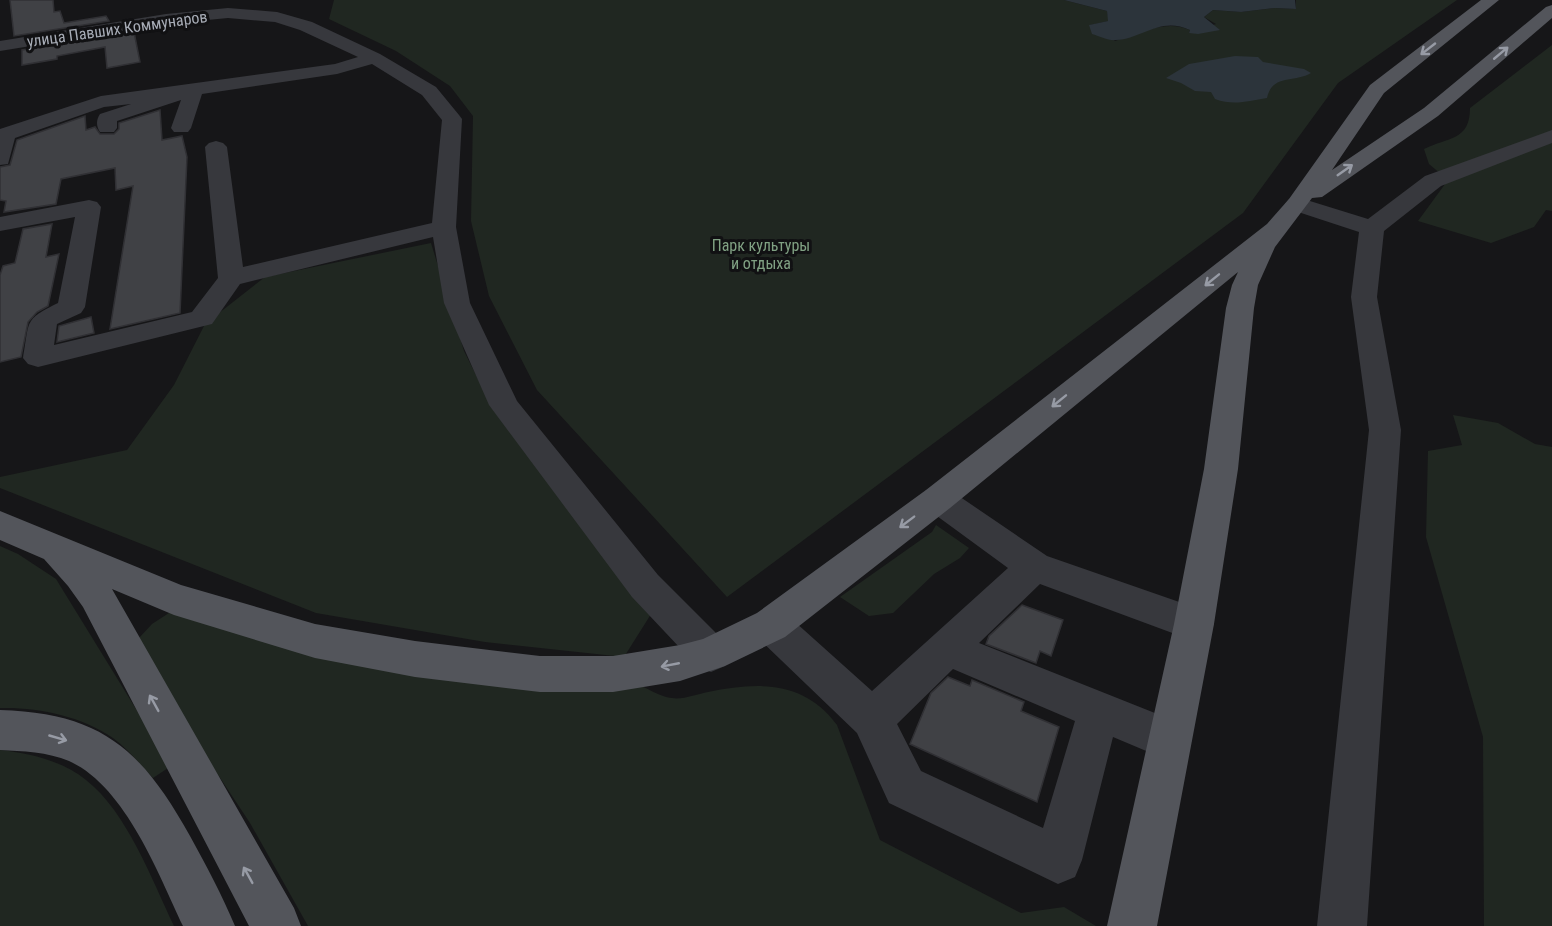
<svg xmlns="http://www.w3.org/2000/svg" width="1552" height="926" viewBox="0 0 1552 926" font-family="'Roboto Condensed',sans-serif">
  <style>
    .green { fill: #202721 }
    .water { fill: #2c343b }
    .building { fill: #404145; stroke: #303034; stroke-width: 1.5 }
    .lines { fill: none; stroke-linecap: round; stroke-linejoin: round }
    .minor { fill: #37383d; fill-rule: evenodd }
    .major { fill: #53555b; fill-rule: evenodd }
    .oneway { stroke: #979ba5 }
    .labels { text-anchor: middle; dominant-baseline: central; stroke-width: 6; stroke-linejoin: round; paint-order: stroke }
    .far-street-label { font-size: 16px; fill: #a8adb7; stroke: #111113 }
    .far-park-label { font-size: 16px; fill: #80a183; stroke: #111113 }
  </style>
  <rect width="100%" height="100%" fill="#161618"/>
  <!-- green -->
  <g class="green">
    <path d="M334,0H1064L1107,11L1109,21L1090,25L1115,41C1138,33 1166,19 1190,30L1189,33L1216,24L1204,17L1213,10L1241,12L1275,8L1296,9V0H1457L1338,83L1243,213L727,597L537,390L489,296L471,221L473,116L450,86L396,51L329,19Z"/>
    <path d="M1552,45V211L1546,210L1534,227L1491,243L1418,221L1448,180L1429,164L1424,149C1448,137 1470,141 1470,108Z"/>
    <polygon points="431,243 464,351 488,399 653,611 624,657 485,642 316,613 0,488 0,477 127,450 174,385 205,324 265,277"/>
    <polygon points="1453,415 1498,423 1535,444 1552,447 1552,926 1484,926 1483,737 1426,537 1428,451 1462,445"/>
    <polygon points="936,525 969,548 960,558 934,574 893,613 869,616 840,597 932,532"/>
    <path d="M0,546L18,554L56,579L171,766L153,778C140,764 128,749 113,738C81,716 38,707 0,708Z"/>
    <path d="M172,611L630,680C641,685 660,697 672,698C682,700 698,694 708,692C758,682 804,680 837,725L880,840L1021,913L1064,907L1096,926H308L250,823L189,731L139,638L152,624Z"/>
    <path d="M0,750C29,753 63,761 86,780C127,812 152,880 174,926H0Z"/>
  </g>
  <!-- water -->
  <g class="water">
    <path d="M1064,0H1295L1296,9L1275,8L1241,12L1213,10L1204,17L1220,30L1198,34L1189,33L1190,30C1160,16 1142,39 1116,40C1109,41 1099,36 1092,34L1089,25L1108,21L1107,11Z"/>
    <path d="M1235,56L1258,57L1263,62L1304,69L1311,73C1294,83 1272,74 1267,98C1248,101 1234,106 1215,99L1211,92L1195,91L1181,83L1166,78L1189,64Z"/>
  </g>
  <!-- building -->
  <g class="building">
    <polygon points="10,0 53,0 54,12 60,11 64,23 106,16 109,21 14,36"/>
    <polygon points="134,32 140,62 107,68 105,47 57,56 57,59 22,65 22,50"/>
    <polygon points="160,110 162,140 182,136 187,157 180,313 110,329 133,186 116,190 115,168 61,179 56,204 4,212 6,201 0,200 0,167 10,165 17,140 85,116 86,130 95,127 100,134 114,134 119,129 119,123"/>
    <polygon points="52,224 46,257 59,254 48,306 37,312 28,322 21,357 0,362 0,275 3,266 15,263 23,229"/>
    <polygon points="91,317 94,333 57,342 59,326"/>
    <polygon points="1022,605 1063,620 1051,656 1040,651 1036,663 986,644 989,636"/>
    <polygon points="948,677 970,686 972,680 1024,702 1021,711 1059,727 1037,802 910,744 931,693"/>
  </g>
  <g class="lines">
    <!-- minor -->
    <g class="minor">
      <path d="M228,8L277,12L312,22L380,54L436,87L459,115L462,119L456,227L470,303L517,401L658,575L725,642L731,654L725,666L711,672L697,666L632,597L489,405L444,303L433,237L240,284L212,324L38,367L28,364L23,358C30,321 23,320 58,303L75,217L0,231V217L89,200L97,202L101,207L85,307L81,313L57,324L54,345L192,312L218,278L205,147L209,143L216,141L223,143L227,147L243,267L432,223L442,120L422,95L372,64L337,74L202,94L191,128L188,132H174L171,128L181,100L117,121V128L114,132H100C96,126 96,120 100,114L131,104L104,107L15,138L8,164L0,165V129L101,96L335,64L358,57L300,30L275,22L228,18L166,24L0,51V41L166,14Z"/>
      <polygon points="1552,130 1552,143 1441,186 1384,231 1377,297 1401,430 1367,926 1317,926 1369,430 1351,297 1359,232 1289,209 1285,204 1289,199 1297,197 1368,219 1425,176"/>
      <path d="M938,486L950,490L1047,556L1208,612L1214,624L1208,636L1194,641L1040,584L979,643L1185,725L1192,740L1185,755L1170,761L1113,737L1082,860L1075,877L1058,884L889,803L857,733L757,637L751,625L757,613L771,608L785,613L872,691L1008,568L926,508L921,499L926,490ZM953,669L1075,721L1043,828L921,771L897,724Z"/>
    </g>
    <!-- major -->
    <g class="major">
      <polygon points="1481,0 1499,0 1384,93 1332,170 1424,108 1546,7 1552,5 1552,18 1438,116 1322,197 1312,198 1275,247 1258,285 1254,308 1238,469 1214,624 1157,926 1107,926 1174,624 1204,469 1226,308 1232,285 1238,272 950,508 785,637 725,666 680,681 613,692 540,692 415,677 315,658 174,615 112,589 294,908 301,926 249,926 83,607 68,586 44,559 0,540 0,511 181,585 315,624 415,641 540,656 613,656 680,645 703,639 757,613 926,490 1267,224 1289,199 1370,85"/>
      <path d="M0,710C102,713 142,750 190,836C206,865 222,895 235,926H183C158,873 125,786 69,761C48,752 22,751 0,750Z"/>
    </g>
  </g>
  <!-- one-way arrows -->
  <defs><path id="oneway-shaft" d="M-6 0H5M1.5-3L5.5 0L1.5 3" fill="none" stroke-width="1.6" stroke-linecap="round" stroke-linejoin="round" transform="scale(1.5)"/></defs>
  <g class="oneway">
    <use href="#oneway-shaft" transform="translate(1428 49) rotate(142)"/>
    <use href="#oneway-shaft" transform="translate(1501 53) rotate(-40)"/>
    <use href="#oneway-shaft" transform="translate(1345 170) rotate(-35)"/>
    <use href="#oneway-shaft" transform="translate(1212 280) rotate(141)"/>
    <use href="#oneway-shaft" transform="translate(1059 401) rotate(141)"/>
    <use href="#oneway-shaft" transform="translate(907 522) rotate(143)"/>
    <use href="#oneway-shaft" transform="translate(670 665) rotate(169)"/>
    <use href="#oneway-shaft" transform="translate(154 703) rotate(-119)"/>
    <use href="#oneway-shaft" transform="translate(58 738) rotate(16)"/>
    <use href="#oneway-shaft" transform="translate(248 875) rotate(-119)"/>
  </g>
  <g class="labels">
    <!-- far-street labels -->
    <g class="far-street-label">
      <text transform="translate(117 29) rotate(-8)">улица Павших Коммунаров</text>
    </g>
    <!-- far-park labels -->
    <g class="far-park-label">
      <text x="761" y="245">Парк культуры<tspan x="761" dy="18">и отдыха</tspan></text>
    </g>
  </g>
</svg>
